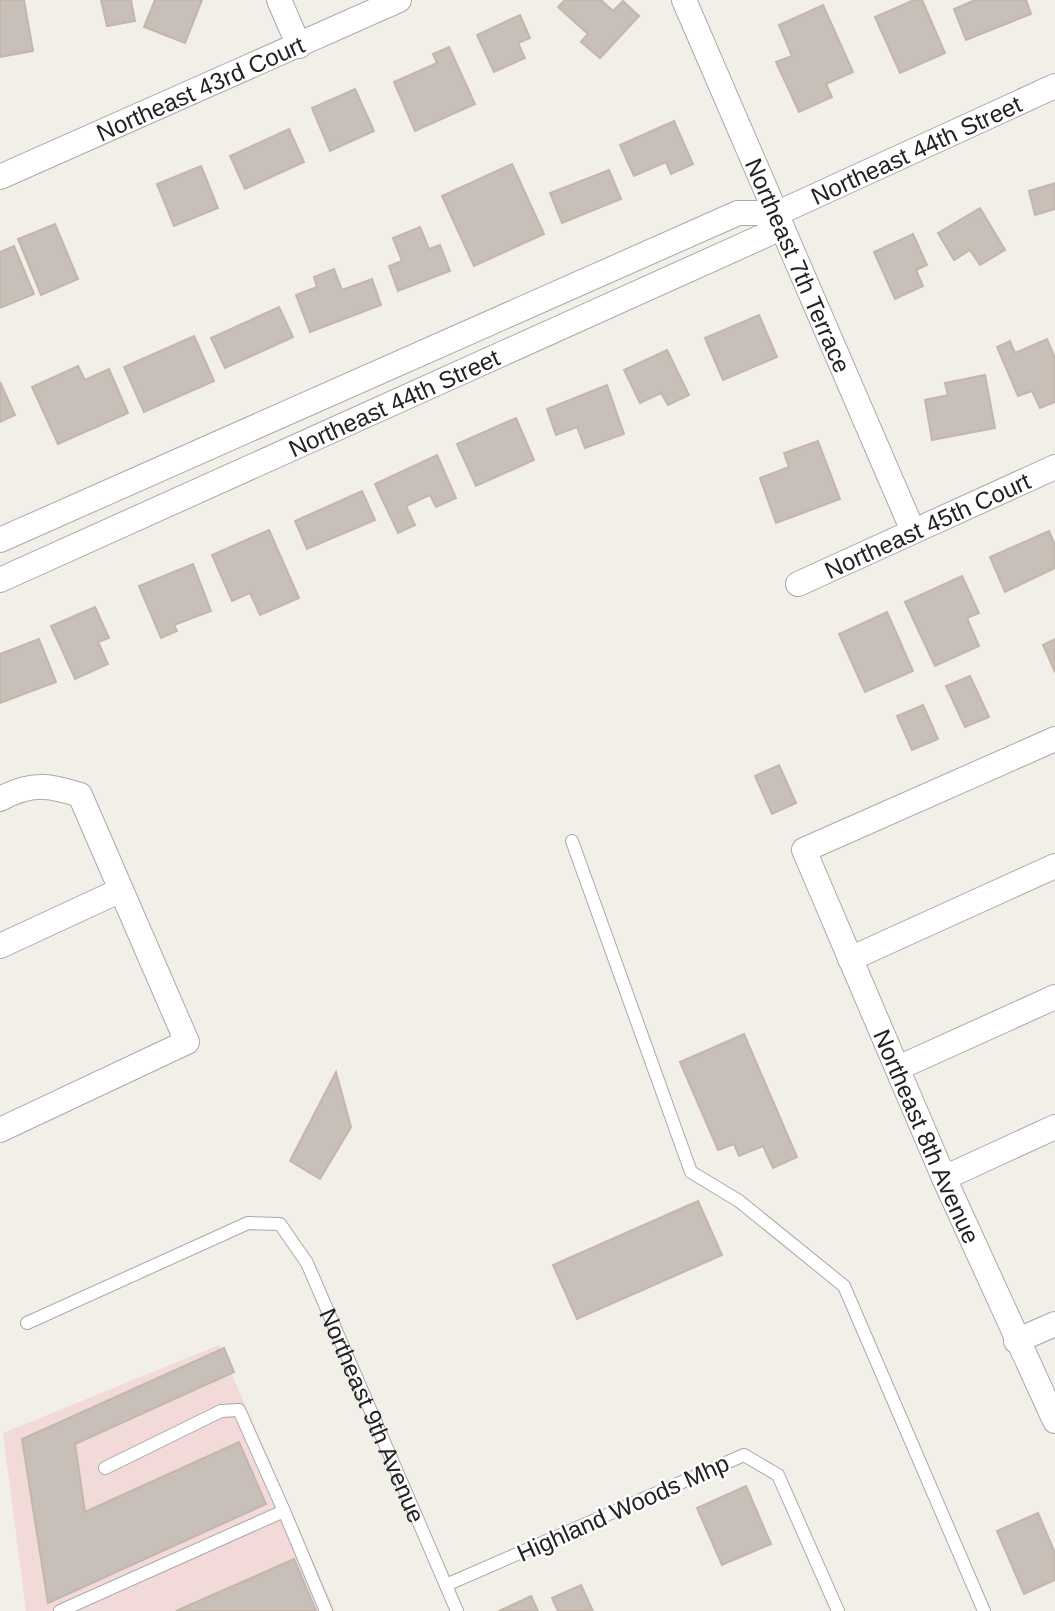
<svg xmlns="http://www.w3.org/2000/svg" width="1055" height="1611" viewBox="0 0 1055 1611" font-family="Arial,sans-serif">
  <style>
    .commercial { fill: #f2dad9 }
    .building { fill: #c7bfb8; stroke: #c4b6ab; stroke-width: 2 }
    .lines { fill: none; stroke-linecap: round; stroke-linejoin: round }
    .service-casing { stroke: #a9a9a9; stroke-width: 14 }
    .minor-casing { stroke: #a9a9a9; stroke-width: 26 }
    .service { stroke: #fff; stroke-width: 12 }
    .minor { stroke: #fff; stroke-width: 24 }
    .labels { text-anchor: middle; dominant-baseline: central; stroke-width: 5; stroke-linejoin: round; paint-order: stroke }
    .street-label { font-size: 24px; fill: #222; stroke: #fff }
  </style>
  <rect width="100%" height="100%" fill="#f2efe9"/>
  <!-- commercial -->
  <polygon class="commercial" points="219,1345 335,1611 26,1611 3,1433"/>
  <!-- building -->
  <g class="building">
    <polygon points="0,0 24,0 33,51 0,57"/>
    <polygon points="101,0 131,0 135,21 107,26"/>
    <polygon points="155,0 202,0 185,43 144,27"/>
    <polygon points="565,0 601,0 613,11 623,1 639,16 600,58 581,42 588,34 558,7"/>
    <polygon points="914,0 922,0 945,53 900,73 875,17"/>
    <polygon points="975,0 1026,0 1031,14 966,40 954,9"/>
    <polygon points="823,5 853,72 826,84 832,97 799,112 776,62 792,56 779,25"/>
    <polygon points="520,15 530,38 518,43 525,58 494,72 477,35"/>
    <polygon points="449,47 475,104 415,131 394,82 437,63 433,54"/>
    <polygon points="355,89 374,131 330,151 312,108"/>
    <polygon points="674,121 693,164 671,174 666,162 634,176 620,145"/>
    <polygon points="289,129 304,162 245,189 230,156"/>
    <polygon points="512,164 544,234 474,266 442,196"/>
    <polygon points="201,166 218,208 174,226 157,184"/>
    <polygon points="609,170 621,199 562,223 550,193"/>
    <polygon points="1055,183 1055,209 1035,215 1029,191"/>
    <polygon points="980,208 1005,250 980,265 970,250 954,260 938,233"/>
    <polygon points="55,224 78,279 41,295 18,239"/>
    <polygon points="420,227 429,249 440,245 450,271 398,291 389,266 402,261 393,238"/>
    <polygon points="913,234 927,265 916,270 923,286 895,299 874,252"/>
    <polygon points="14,246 34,294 0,308 0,252"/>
    <polygon points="334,269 342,290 372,279 381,305 310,332 296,295 317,287 314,277"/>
    <polygon points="279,307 293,337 225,368 211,338"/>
    <polygon points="759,315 777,357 723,380 705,338"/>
    <polygon points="194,336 214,381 144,412 124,367"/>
    <polygon points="1047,339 1055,358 1055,402 1040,408 1032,391 1018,396 997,347 1010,341 1015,353"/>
    <polygon points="667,350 689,395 668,405 661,393 640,403 624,370"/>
    <polygon points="78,366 85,380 109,369 128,413 58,444 32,387"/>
    <polygon points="985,375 995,428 932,440 925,400 948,395 945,383"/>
    <polygon points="0,382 15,415 0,422"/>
    <polygon points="607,385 624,434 585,448 577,427 556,435 547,409"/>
    <polygon points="516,418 534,460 476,486 457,444"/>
    <polygon points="818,441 840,499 776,523 760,478 789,467 784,453"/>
    <polygon points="437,455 456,498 436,507 430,495 406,506 415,525 398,533 375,484"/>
    <polygon points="362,491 375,520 307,549 295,521"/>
    <polygon points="269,530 299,598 260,615 250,593 232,601 212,555"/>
    <polygon points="1049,531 1055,545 1055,568 1005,592 990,557"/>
    <polygon points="193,564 211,611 174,625 177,631 161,638 139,586"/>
    <polygon points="962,576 979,613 967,618 979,646 935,666 905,602"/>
    <polygon points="95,607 109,638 98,642 108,664 75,679 51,626"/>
    <polygon points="887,612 913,671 865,692 839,634"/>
    <polygon points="39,639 56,682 0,703 0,654"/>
    <polygon points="1055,639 1055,672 1043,645"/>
    <polygon points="970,676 989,717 965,727 946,686"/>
    <polygon points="923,705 938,739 912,750 897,716"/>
    <polygon points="779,765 796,803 772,814 755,776"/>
    <polygon points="744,1034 797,1157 773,1168 763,1146 739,1156 734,1144 718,1150 680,1062"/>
    <polygon points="336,1072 351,1127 320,1179 290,1161"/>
    <polygon points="698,1201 722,1255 577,1319 553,1265"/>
    <polygon points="224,1348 234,1372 75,1444 85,1512 239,1442 266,1504 48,1603 22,1439"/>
    <polygon points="746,1486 771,1544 722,1565 697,1508"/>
    <polygon points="1038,1513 1055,1553 1055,1580 1024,1594 997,1531"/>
    <polygon points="294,1559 316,1611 176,1611"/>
    <polygon points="581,1585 593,1611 558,1611 552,1598"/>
    <polygon points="531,1596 538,1611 499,1611"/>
  </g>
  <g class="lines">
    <!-- service casing -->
    <g class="service-casing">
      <g id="service">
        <polyline points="572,841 691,1172 739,1201 844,1286 984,1611"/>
        <path id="s1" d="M27,1323L248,1223L280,1224L307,1263L457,1611"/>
        <polyline points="105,1468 221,1411 239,1410 284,1511"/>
        <polyline points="446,1585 744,1455 778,1475 838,1611"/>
        <polyline points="60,1611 284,1511 326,1611"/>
      </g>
    </g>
    <!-- minor casing -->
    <g class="minor-casing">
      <g id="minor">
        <polyline points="279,0 299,46"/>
        <path id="s2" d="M684,0L913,531"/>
        <path id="s3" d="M0,177L399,0"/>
        <path id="s4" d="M0,540L738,213H778L1055,86"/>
        <path id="s5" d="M0,580L768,234L778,213"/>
        <path id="s6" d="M798,584L1055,467"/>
        <path id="s7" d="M1055,739L804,850L944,1178L1055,1421"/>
        <path d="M0,799C32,782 48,785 80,795L187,1042L0,1130"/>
        <polyline points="0,946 121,890"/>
        <polyline points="850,959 1055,866"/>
        <polyline points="898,1068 1055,997"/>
        <polyline points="944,1178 1055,1127"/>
        <polyline points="1016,1341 1055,1324"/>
      </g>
    </g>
    <!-- service -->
    <use href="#service" class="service"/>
    <!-- minor -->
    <use href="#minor" class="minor"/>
  </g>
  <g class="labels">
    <!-- street labels -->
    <g class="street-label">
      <text stroke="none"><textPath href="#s3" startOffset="219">Northeast 43rd Court</textPath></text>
      <text stroke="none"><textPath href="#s4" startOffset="999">Northeast 44th Street</textPath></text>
      <text stroke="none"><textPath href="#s2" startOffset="289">Northeast 7th Terrace</textPath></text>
      <text stroke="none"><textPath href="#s5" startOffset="432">Northeast 44th Street</textPath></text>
      <text stroke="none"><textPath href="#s6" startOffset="142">Northeast 45th Court</textPath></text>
      <text stroke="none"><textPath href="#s7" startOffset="586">Northeast 8th Avenue</textPath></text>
      <text stroke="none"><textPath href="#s1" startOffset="488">Northeast 9th Avenue</textPath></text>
      <text transform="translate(623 1508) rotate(-24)">Highland Woods Mhp</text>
    </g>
  </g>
</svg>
